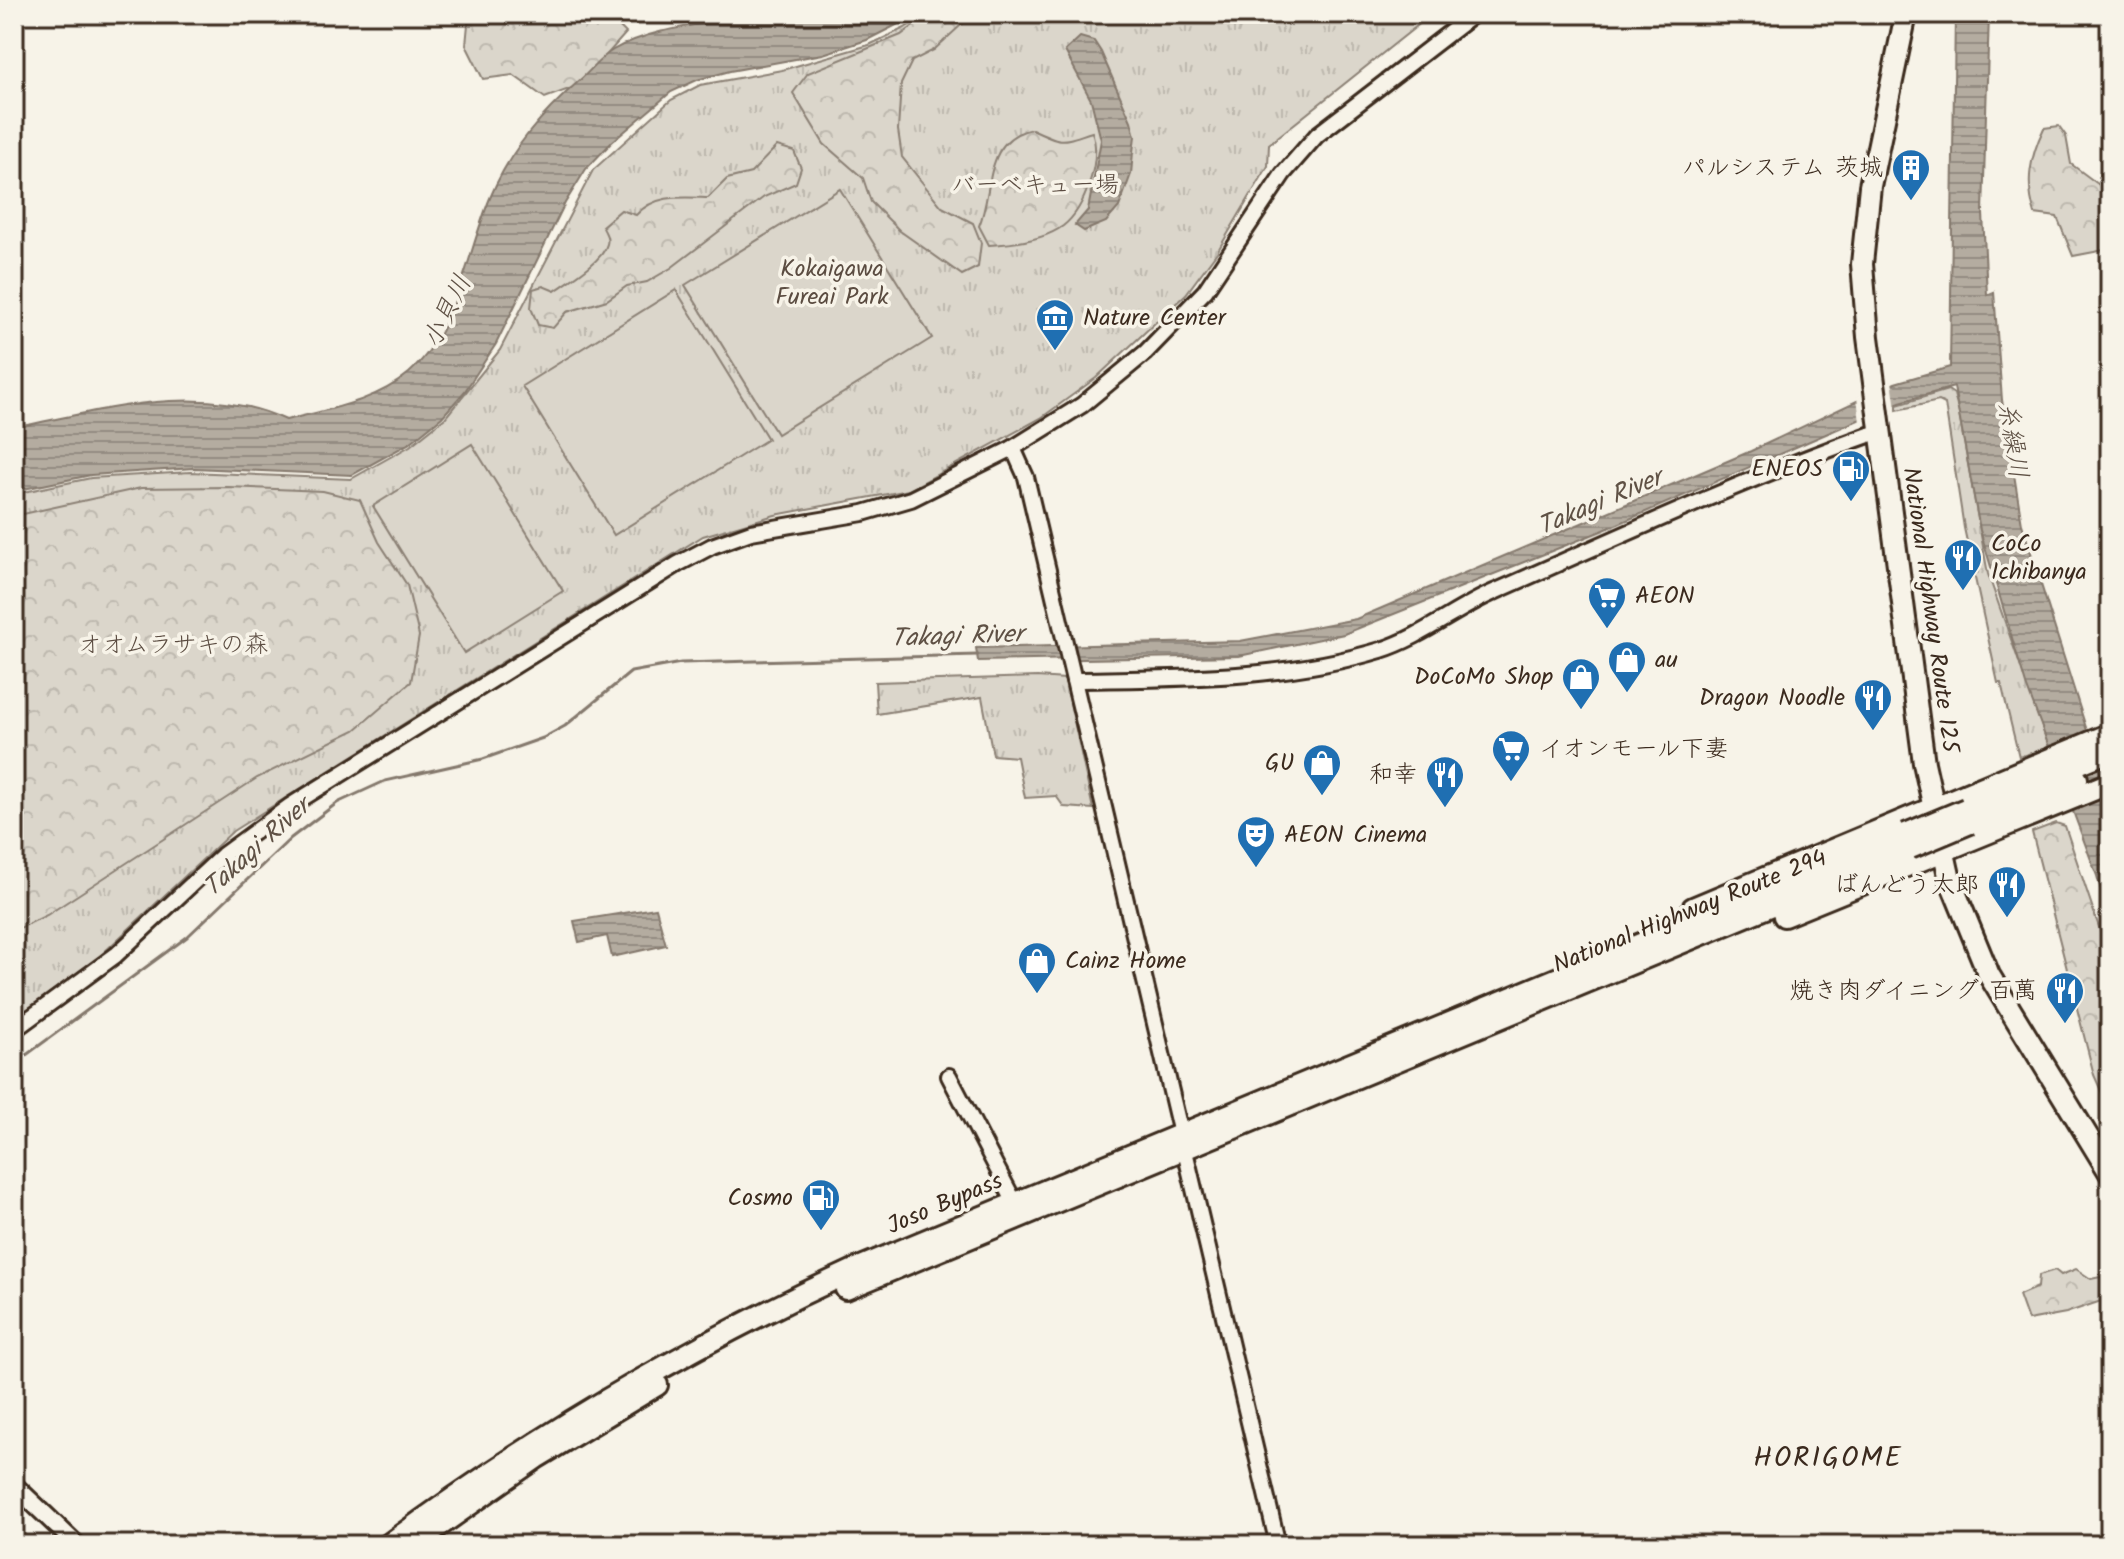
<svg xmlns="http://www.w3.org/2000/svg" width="2124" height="1559" viewBox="0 0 2124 1559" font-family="Kalam,'Klee One',sans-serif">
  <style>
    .grass { fill: url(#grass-tufts); stroke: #8b8074; stroke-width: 2 }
    .forest { fill: url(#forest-crowns); stroke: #8b8074; stroke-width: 2 }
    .garden { fill: #dbd6cb; stroke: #8b8074; stroke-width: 2 }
    .water { fill: url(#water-rules); stroke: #84786c; stroke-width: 2 }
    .pier { fill: #f7f3e8 }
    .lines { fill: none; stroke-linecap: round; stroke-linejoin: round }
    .stream { stroke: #84786c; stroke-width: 3 }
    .tertiary-casing { stroke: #3b2a1e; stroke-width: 20 }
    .secondary-casing { stroke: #3b2a1e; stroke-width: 22 }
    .trunk-casing { stroke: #3b2a1e; stroke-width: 26 }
    .tertiary { stroke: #f7f3e8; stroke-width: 14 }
    .secondary { stroke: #f7f3e8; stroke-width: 16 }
    .trunk { stroke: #f7f3e8; stroke-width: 20 }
    .trunk-bridge-casing { stroke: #3b2a1e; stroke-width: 26; stroke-linecap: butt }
    .trunk-bridge { stroke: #f7f3e8; stroke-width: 20 }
    .labels { text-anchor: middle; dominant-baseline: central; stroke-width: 7; stroke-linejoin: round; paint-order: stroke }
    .poi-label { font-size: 24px; fill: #3b2a1e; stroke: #f7f3e8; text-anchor: end }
    .park-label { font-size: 24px; fill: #5b4c41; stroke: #f7f3e8 }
    .street-label { font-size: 24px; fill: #3b2a1e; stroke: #f7f3e8 }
    .water-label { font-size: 26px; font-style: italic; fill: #5f5145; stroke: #f7f3e8 }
    .quarter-label { font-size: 28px; letter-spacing: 2px; fill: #3b2a1e; stroke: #f7f3e8 }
  </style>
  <defs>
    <pattern id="grass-tufts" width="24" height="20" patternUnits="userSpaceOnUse" patternTransform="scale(2)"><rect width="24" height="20" fill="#dbd6cb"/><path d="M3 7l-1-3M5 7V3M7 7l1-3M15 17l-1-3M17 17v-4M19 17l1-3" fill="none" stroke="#bdb8ae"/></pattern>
    <pattern id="forest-crowns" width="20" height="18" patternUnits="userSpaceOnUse" patternTransform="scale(2)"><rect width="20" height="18" fill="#dbd6cb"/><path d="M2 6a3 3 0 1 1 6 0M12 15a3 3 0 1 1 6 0" fill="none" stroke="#bdb8ae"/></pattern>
    <pattern id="water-rules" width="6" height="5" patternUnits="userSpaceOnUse" patternTransform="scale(2)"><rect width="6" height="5" fill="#b4aca0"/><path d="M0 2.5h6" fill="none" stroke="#948c82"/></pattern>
  </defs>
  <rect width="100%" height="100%" fill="#f7f3e8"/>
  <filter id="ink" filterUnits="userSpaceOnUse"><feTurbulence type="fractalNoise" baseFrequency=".0125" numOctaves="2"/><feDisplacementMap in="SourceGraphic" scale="16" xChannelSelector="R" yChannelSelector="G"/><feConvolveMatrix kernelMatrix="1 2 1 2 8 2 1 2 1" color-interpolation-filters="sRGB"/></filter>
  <g filter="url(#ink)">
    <!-- grass -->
    <g class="grass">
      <polygon points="925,14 1432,14 1269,144 1268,166 1217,252 1186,294 1096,378 1041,418 909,490 775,515 703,536 233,831 100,956 14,1019 14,494 91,478 190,472 351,479 410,446 445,418 500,350 593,170 671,100 700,85 782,70 869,45 905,28"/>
      <polygon points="1948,390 1954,394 1959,414 1988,574 2049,747 2019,757 2001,683 1998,683 1964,528 1945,404 1939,401 1897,410 1897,405"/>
      <polygon points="1037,677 1065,679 1093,809 1064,807 1056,796 1025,798 1017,757 993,755 982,697 877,714 875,682"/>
    </g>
    <!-- forest -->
    <g class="forest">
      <polygon points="469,14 607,14 626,33 580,85 545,98 513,75 483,79 466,45"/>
      <polygon points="930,14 973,14 934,50 912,61 901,84 898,130 902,157 925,186 942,207 973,223 981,243 978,267 962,275 900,231 871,202 863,178 824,144 793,93 808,73 901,35"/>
      <path d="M2059,126L2066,136L2071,164L2102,187L2110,217V249L2073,256L2057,217L2035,214C2025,183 2030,157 2044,128Z"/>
      <path d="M1032,129C1064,144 1060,142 1092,132C1102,159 1085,209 1063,226C1044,240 1011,244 989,245L979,226C994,190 983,139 1032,129Z"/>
      <path d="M777,146L794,151L801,168L796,183L764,197L671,268L647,282L627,286L607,300L567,312L553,328L538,325L531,308L533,289L543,286L555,291C569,281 603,261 607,244C609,237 605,232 602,226L621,210L636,215C655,194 681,197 708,198L727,179L751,173Z"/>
      <polygon points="228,487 323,491 360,500 379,542 407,585 419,636 411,682 355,730 257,778 47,915 14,931 14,516 141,488"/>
      <polygon points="2056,823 2065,826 2110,960 2110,1111 2094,1075 2032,832"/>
      <polygon points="2076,1269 2091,1279 2110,1275 2110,1298 2066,1313 2028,1320 2019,1295 2038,1287 2039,1275 2055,1270 2061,1275"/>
    </g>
    <!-- garden -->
    <g class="garden">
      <polygon points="840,189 932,338 777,434 685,285"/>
      <polygon points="676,290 768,439 614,535 522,386"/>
      <polygon points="472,444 563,591 464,653 373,506"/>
    </g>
    <!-- water -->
    <g class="water">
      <path d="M759,14H918L867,40L823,54L730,71L697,80L671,92L612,142L586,169L565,203L496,344L465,391L442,417L410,443L352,475L194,468L91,475L14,491V429L27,425C110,408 205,382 286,420C329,409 375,402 409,373C457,331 467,254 490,198C510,149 542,114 581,79C591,70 601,57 613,50C657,25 711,25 759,14Z"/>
      <polygon points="1955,14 1989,14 1983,213 1987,295 1994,292 2002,400 2022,524 2110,804 2110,922 2097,876 2026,685 1980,530 1954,387 1900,402 1604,530 1344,634 1239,656 978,661 976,648 1240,641 1356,619 1751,451 1895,383 1950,367"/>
      <polygon points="1080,37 1094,41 1101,52 1131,121 1135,136 1133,152 1131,174 1119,207 1106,222 1084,231 1075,225 1088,210 1101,140 1091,100 1065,51"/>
      <polygon points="656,908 666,945 612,957 607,936 579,942 574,921"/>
    </g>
    <!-- pier -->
    <polygon class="pier" points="1892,381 1896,408 1860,423 1857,397"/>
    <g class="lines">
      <!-- stream -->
      <polyline class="stream" points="14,1064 187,937 291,838 337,803 385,781 483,759 543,738 565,726 631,672 681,663 978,655"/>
      <!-- tertiary casing -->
      <g class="tertiary-casing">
        <g id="tertiary">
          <polyline points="1013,448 1026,477 1278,1545"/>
          <path d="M1074,680C1176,678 1282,680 1381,650C1422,637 1455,609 1494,592C1621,536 1749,477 1880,431"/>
          <polyline points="14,1030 116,955 223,855 290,806 678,564 712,546 751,532 863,513 911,499 1013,448 1082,405 1145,353 1205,291 1283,174 1317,135 1474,14"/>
          <polyline points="949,1076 1015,1203"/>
        </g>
      </g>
      <!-- secondary casing -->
      <g class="secondary-casing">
        <polyline id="secondary" points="14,1485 77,1545"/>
      </g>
      <!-- trunk casing -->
      <g class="trunk-casing">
        <g id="trunk">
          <polyline points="1906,14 1870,186 1862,264 1868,337 1924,763 1950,880 1989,975 2110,1173"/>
          <polyline points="1966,809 2110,751"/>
          <polyline points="1970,823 2077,779"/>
          <polyline points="1693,908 2110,734"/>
          <polyline points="1784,916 2110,783"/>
          <polyline points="846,1289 1910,848"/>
          <path d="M388,1545C534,1437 689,1346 854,1270L1906,834"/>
          <polyline points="412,1545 536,1458 657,1385"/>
        </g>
      </g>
      <!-- tertiary -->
      <use href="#tertiary" class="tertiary"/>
      <!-- secondary -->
      <use href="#secondary" class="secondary"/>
      <!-- trunk -->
      <use href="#trunk" class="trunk"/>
      <!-- trunk-bridge casing -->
      <g class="trunk-bridge-casing">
        <g id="trunk-bridge">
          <polyline points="1906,834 1966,809"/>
          <polyline points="1910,848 1970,823"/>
        </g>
      </g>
      <!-- trunk-bridge -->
      <use href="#trunk-bridge" class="trunk-bridge"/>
    </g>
  </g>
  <!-- icons -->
  <defs>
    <g id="building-pin" transform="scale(2)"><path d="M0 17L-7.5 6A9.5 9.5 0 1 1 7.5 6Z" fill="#1f6fb2" stroke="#f7f3e8"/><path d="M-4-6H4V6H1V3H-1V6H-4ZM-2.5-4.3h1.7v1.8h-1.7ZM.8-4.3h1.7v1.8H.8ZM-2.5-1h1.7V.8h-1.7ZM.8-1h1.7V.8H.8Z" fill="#fff"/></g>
    <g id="museum-pin" transform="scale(2)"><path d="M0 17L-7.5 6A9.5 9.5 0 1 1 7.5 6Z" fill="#1f6fb2" stroke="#f7f3e8"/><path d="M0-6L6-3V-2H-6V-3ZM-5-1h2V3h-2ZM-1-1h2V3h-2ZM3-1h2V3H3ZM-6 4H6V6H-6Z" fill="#fff"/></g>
    <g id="fuel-pin" transform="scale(2)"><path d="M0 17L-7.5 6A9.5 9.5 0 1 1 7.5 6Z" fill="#1f6fb2" stroke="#f7f3e8"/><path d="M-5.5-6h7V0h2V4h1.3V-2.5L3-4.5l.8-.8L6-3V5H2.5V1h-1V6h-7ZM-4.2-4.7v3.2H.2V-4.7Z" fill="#fff"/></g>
    <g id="restaurant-pin" transform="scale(2)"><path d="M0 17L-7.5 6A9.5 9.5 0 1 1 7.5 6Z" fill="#1f6fb2" stroke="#f7f3e8"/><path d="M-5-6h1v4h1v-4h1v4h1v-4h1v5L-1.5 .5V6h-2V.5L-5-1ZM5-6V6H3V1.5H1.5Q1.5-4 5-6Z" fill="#fff"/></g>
    <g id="supermarket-pin" transform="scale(2)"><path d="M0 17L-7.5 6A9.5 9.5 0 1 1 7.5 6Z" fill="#1f6fb2" stroke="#f7f3e8"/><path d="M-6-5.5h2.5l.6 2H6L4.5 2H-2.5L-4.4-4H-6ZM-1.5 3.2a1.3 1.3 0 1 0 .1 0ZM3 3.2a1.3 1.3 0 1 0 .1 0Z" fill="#fff"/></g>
    <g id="shop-pin" transform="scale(2)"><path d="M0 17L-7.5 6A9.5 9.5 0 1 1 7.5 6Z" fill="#1f6fb2" stroke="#f7f3e8"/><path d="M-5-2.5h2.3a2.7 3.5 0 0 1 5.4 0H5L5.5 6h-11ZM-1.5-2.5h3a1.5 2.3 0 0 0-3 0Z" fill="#fff"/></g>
    <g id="theatre-pin" transform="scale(2)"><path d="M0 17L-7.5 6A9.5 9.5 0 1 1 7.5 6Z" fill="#1f6fb2" stroke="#f7f3e8"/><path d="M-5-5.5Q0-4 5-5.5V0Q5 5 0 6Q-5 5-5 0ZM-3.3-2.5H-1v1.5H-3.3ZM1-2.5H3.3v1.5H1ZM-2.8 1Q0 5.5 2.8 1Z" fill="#fff"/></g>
  </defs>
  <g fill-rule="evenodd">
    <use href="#building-pin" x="1911" y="168"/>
    <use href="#museum-pin" x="1055" y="318"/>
    <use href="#fuel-pin" x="1851" y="469"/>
    <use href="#restaurant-pin" x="1963" y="558"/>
    <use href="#supermarket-pin" x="1607" y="596"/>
    <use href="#shop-pin" x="1627" y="660"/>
    <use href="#shop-pin" x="1581" y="677"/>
    <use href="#restaurant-pin" x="1873" y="698"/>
    <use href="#supermarket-pin" x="1511" y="749"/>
    <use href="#shop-pin" x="1322" y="763"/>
    <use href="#restaurant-pin" x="1445" y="775"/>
    <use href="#theatre-pin" x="1256" y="835"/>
    <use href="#restaurant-pin" x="2007" y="885"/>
    <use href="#shop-pin" x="1037" y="961"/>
    <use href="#restaurant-pin" x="2065" y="991"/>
    <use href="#fuel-pin" x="821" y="1198"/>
  </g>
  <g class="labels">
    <!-- poi labels -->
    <g class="poi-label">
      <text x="1883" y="168">パルシステム 茨城</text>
      <text x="1083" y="318" text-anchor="start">Nature Center</text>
      <text x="1823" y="469">ENEOS</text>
      <text x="1991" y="544" text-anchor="start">CoCo<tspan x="1991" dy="28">Ichibanya</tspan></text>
      <text x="1635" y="596" text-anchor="start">AEON</text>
      <text x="1655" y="660" text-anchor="start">au</text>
      <text x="1553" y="677">DoCoMo Shop</text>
      <text x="1845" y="698">Dragon Noodle</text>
      <text x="1539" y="749" text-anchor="start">イオンモール下妻</text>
      <text x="1294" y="763">GU</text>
      <text x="1417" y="775">和幸</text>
      <text x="1284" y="835" text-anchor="start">AEON Cinema</text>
      <text x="1979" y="885">ばんどう太郎</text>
      <text x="1065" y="961" text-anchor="start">Cainz Home</text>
      <text x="2037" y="991">焼き肉ダイニング 百萬</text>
      <text x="793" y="1198">Cosmo</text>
    </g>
    <!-- park labels -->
    <g class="park-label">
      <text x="1035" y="185">バーベキュー場</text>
      <text x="832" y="269">Kokaigawa<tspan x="832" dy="28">Fureai Park</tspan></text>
      <text x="173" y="645">オオムラサキの森</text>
    </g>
    <!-- street labels -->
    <g class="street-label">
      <text transform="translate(1930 610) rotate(82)">National Highway Route 125</text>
      <text transform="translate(1690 912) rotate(-22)">National Highway Route 294</text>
      <text transform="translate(945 1204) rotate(-23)">Joso Bypass</text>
    </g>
    <!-- water labels -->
    <g class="water-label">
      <text transform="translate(448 312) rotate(-64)">小貝川</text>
      <text transform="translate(2012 440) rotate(81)">糸繰川</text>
      <text transform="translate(1600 503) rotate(-23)">Takagi River</text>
      <text transform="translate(957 637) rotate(-2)">Takagi River</text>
      <text transform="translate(257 848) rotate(-42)">Takagi River</text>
    </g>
    <!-- quarter labels -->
    <g class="quarter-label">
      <text x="1828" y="1458">HORIGOME</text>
    </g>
  </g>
  <!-- margin -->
  <rect width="2124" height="1559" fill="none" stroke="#f7f3e8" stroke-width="48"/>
  <rect x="24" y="24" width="2076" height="1511" fill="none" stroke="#3b2a1e" stroke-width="3" filter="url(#ink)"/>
</svg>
